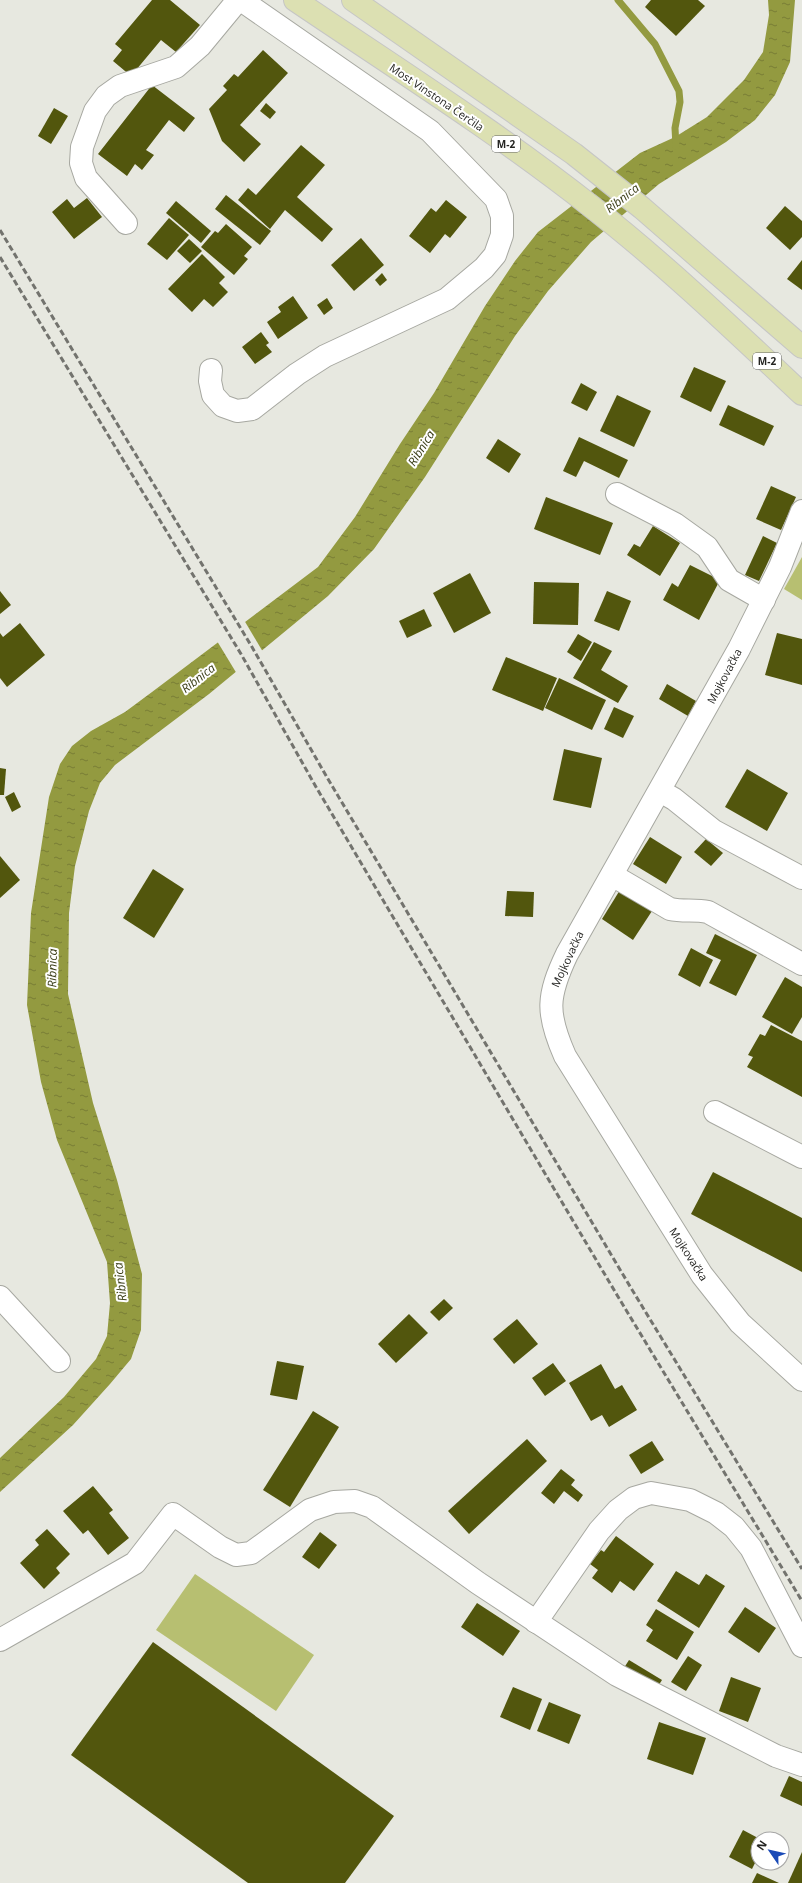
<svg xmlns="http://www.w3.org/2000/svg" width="802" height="1883" viewBox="0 0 802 1883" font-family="'Open Sans',sans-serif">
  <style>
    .park { fill: #b7bf71 }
    .water { fill: url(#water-ripples) }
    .pier { fill: #e7e8e0 }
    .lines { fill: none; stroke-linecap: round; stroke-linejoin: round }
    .stream { stroke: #939a40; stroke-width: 7 }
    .building { fill: #52560d }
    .minor-casing { stroke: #a7a8a1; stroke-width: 24 }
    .primary-casing { stroke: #c6c6c5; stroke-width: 24 }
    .minor { stroke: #fff; stroke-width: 22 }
    .primary { stroke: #dce0b2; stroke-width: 22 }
    .rail { stroke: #73736e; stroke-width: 3; stroke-dasharray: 6 3; stroke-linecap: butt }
    .labels { text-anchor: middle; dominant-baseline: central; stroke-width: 4; stroke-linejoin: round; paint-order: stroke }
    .shield { fill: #fff; stroke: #656563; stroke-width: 1 }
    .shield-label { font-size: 10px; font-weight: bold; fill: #232320 }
    .street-label { font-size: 11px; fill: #232320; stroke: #fff }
    .water-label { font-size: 12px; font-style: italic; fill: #3b3e18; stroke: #fff }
  </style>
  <defs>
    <pattern id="water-ripples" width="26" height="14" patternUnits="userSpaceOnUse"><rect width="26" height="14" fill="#939a40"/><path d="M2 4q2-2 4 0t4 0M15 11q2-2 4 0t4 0" fill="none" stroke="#787d35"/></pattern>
  </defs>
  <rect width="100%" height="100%" fill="#e7e8e0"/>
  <!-- park -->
  <g class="park">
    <polygon points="802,557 802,600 784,589"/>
    <polygon points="195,1574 314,1655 276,1711 156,1630"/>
  </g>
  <!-- water -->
  <polygon class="water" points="768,0 795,0 790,62 775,95 755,120 726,142 659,184 591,242 548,291 515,336 425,477 374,549 328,596 209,694 115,765 100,783 89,811 75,866 69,913 68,994 93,1103 117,1180 142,1274 141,1330 131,1359 110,1384 73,1425 0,1492 0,1458 64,1397 96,1359 107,1336 110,1303 107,1262 57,1140 41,1082 27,1005 31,913 49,797 60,764 72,746 91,731 125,712 152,692 318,567 355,517 400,444 434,393 485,306 515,261 538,232 640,153 675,137 707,117 744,80 763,52 769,15"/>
  <!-- pier -->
  <polygon class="pier" points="244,620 263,652 237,674 217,641"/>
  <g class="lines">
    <!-- stream -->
    <polyline class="stream" points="618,0 655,44 679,91 680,102 675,128 676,146"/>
  </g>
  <!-- building -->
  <g class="building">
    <polygon points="152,0 170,0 200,25 176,52 161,40 131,76 113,61 122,50 115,44"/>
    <polygon points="651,0 698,0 705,6 676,36 645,7"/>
    <polygon points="263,50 288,73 240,125 261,144 244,162 222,141 209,109 227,90 223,86 234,74 238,77"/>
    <polygon points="152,85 195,118 184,132 169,120 146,150 154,155 142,170 135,164 127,176 98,154"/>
    <polygon points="266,103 276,112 270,119 260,111"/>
    <polygon points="54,108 68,116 51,144 38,136"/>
    <polygon points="301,145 325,165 297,197 333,229 322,242 285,210 270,229 238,200 248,188 256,195"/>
    <polygon points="226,195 271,231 260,245 215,209"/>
    <polygon points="87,198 102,217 74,239 52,212 67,199 74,208"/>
    <polygon points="446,200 467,217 450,238 445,234 430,253 409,236 431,208 436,212"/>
    <polygon points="176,201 211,231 201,243 166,213"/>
    <polygon points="785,206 802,221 802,237 790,250 766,228"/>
    <polygon points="169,218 189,235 167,260 147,244"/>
    <polygon points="226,224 252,247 244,256 248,259 234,275 201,247 215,231 218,233"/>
    <polygon points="361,238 384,265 354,291 331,265"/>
    <polygon points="189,239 202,251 190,263 177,251"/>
    <polygon points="202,254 225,277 219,283 228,292 213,307 204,299 192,312 168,289"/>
    <polygon points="802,260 802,290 787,279"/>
    <polygon points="382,273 387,280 380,286 375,280"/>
    <polygon points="293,296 308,318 278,339 267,322 281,312 278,307"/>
    <polygon points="327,298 333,308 324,315 317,305"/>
    <polygon points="261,332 269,343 266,345 272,352 255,364 242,347"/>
    <polygon points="694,367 726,381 711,412 680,397"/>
    <polygon points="581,383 597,392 587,411 571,403"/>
    <polygon points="617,395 651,411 634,447 600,431"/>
    <polygon points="728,405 774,426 764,446 719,425"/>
    <polygon points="579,437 628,460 619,478 584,461 576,477 563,471"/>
    <polygon points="498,439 521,454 509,473 486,458"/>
    <polygon points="771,486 796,497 781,530 756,519"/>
    <polygon points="546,497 613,523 600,555 534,529"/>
    <polygon points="653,526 680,543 660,576 627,555 634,544 640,547"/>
    <polygon points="763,536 777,543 759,581 745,575"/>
    <polygon points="690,565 720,580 699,620 663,600 672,583 678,587"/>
    <polygon points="470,573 491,613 454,633 433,593"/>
    <polygon points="534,582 579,583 578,625 533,624"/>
    <polygon points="0,591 11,605 0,614"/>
    <polygon points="607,591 631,601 619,631 594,621"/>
    <polygon points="424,609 432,626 407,638 399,621"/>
    <polygon points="20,623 45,655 7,687 0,678 0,633 3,637"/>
    <polygon points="777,633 802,639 802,685 765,675"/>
    <polygon points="578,634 592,642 581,661 567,652"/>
    <polygon points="594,642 612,651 601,670 628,686 618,703 573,678"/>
    <polygon points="506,657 557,678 543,711 492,690"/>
    <polygon points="559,678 606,700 592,730 545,708"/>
    <polygon points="667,684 696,701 688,716 659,699"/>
    <polygon points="614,707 634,716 623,738 604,729"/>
    <polygon points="564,749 602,758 591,808 553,800"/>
    <polygon points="0,768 6,769 4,795 0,795"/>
    <polygon points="747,769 788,793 767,831 725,807"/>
    <polygon points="14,792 21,807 12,812 5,797"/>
    <polygon points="650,837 682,857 666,884 633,864"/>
    <polygon points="706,839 723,853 711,866 694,852"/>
    <polygon points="0,856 20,880 0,898"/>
    <polygon points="153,869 184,889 154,938 123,918"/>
    <polygon points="620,890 652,911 633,940 602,919"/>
    <polygon points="507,891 534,892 533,917 505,916"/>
    <polygon points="715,934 757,955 736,996 709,983 721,960 706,953"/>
    <polygon points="691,948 713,960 700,987 678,975"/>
    <polygon points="785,977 802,987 802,1017 792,1034 762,1017"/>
    <polygon points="771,1025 802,1041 802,1097 747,1067 753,1057 748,1055 760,1034 765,1036"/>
    <polygon points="713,1172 802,1218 802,1272 691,1214"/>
    <polygon points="444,1299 453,1308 439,1321 430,1312"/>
    <polygon points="409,1314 428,1333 396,1363 378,1344"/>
    <polygon points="517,1319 538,1344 514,1364 493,1339"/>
    <polygon points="277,1361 304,1366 297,1400 270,1395"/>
    <polygon points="553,1363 566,1381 545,1396 532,1378"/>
    <polygon points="601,1364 615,1389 622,1385 637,1410 609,1427 602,1415 591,1421 569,1383"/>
    <polygon points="313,1411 339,1427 290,1507 263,1490"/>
    <polygon points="527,1439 547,1461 469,1534 448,1511"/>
    <polygon points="652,1441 664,1460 641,1474 629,1455"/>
    <polygon points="561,1469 575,1480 571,1485 583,1495 578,1502 564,1491 554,1504 541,1493"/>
    <polygon points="93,1486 113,1510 109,1513 129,1538 108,1555 88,1530 83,1534 63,1511"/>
    <polygon points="47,1529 70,1554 56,1568 60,1573 44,1589 20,1563 39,1545 35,1540"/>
    <polygon points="320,1532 337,1545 319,1569 302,1557"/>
    <polygon points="616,1536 654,1564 634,1591 620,1581 612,1593 592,1578 598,1570 590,1564 601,1550 604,1552"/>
    <polygon points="676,1571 699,1585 706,1574 725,1586 699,1628 657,1601"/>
    <polygon points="477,1603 520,1631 503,1656 461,1627"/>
    <polygon points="745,1607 776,1628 759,1653 728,1632"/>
    <polygon points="656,1609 694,1632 677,1660 646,1641 653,1630 646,1625"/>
    <polygon points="153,1642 394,1816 345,1883 248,1883 71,1755"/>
    <polygon points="688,1656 702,1665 686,1691 671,1682"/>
    <polygon points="629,1660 662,1680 655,1691 622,1671"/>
    <polygon points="731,1677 761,1688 748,1722 719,1711"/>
    <polygon points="513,1687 542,1699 530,1730 500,1717"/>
    <polygon points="549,1702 581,1715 569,1744 537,1731"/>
    <polygon points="659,1722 706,1738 693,1775 647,1759"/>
    <polygon points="789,1776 802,1782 802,1806 780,1796"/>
    <polygon points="743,1830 758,1838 758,1857 752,1869 729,1857"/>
    <polygon points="802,1852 802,1883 788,1883"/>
    <polygon points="757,1873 779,1883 752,1883"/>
  </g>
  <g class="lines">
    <!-- minor casing -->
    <g class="minor-casing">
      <g id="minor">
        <polyline points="126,223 86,178 81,163 82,147 95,111 106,96 120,86 176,67 200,46 238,0"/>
        <polyline points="211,370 210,381 213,395 223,406 237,411 252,409 297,374 325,356 447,299 484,268 495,255 502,235 502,216 496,199 430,131 241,0"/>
        <polyline points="617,494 675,524 707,547 729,580 764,600"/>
        <path d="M802,511L780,567L739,649L567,954C547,996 546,1013 565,1056L702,1275L740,1323L802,1380"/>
        <polyline points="660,791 674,799 714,831 802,878"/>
        <path d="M612,875L670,909C683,912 695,909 708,912L802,964"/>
        <polyline points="715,1112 802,1157"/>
        <polyline points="0,1297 59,1361"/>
        <polyline points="536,1622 599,1531 618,1510 634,1498 651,1493 690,1500 716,1513 734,1527 751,1548 802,1646"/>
        <polyline points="0,1640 135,1563 173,1514 220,1547 236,1555 251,1553 310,1510 334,1502 355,1501 372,1507 478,1583 617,1675 776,1756 802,1765"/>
      </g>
    </g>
    <!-- primary casing -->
    <g class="primary-casing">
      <g id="primary">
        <path d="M295,0C394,67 497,132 592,207C666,265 734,330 802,394"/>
        <polyline points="353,0 574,154 642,208 802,347"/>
      </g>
    </g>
    <!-- minor -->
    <use href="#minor" class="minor"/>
    <!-- primary -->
    <use href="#primary" class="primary"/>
    <!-- rail -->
    <g class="rail">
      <polyline points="0,230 252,647 328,779 631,1288 802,1569"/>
      <polyline points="0,257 241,654 316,787 617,1295 802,1601"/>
    </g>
  </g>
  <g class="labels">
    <!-- shield labels -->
    <g class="shield">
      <rect x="492" y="136" width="28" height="16" rx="3"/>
      <rect x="753" y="353" width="28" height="16" rx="3"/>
    </g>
    <g class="shield-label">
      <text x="506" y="144">M-2</text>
      <text x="767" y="361">M-2</text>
    </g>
    <!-- street labels -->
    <g class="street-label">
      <text transform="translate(437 97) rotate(34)">Most Vinstona Čerčila</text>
      <text transform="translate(724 676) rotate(-62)">Mojkovačka</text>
      <text transform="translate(567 959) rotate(-65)">Mojkovačka</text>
      <text transform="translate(689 1254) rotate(57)">Mojkovačka</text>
    </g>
    <!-- water labels -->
    <g class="water-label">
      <text transform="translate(622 198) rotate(-38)">Ribnica</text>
      <text transform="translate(421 448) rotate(-58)">Ribnica</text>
      <text transform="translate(198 678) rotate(-38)">Ribnica</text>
      <text transform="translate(52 968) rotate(-89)">Ribnica</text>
      <text transform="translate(120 1282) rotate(-97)">Ribnica</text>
    </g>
  </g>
  <!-- north arrow -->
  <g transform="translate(770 1851) rotate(304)"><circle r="19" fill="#ffffff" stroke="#a7a7a6"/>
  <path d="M0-3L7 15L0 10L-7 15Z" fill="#1a4ab7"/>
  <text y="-6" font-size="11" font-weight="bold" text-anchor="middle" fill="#232320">N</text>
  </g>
</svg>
